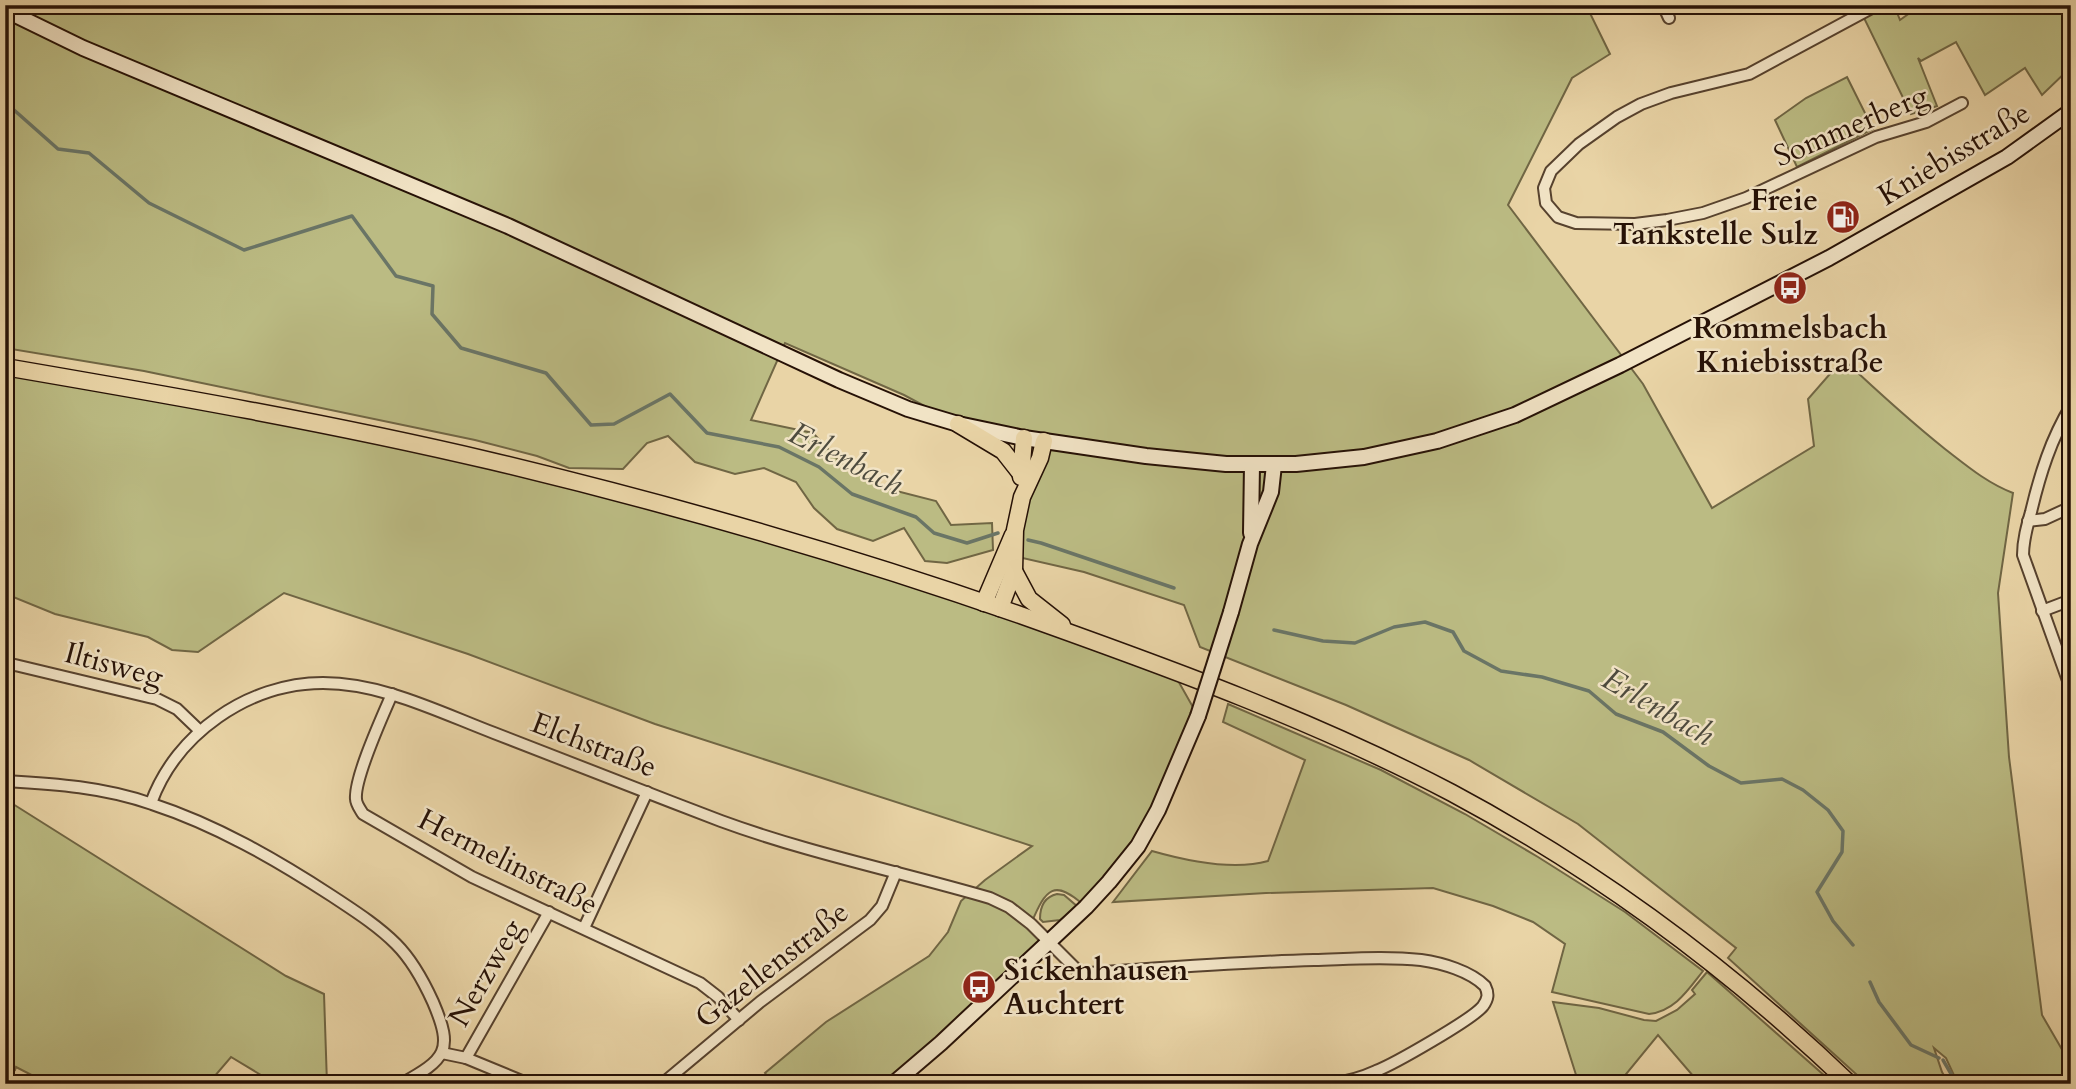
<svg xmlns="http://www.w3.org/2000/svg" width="2076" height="1089" viewBox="0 0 2076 1089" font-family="Cardo,serif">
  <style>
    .green { fill: #bbbb83; stroke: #706644; stroke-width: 2; fill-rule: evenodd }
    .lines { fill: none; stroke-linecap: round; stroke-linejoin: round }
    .stream { stroke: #6a7566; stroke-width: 3.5 }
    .street-casing { stroke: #57422e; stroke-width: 14 }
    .secondary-casing { stroke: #261106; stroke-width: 18 }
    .primary-casing { stroke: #261106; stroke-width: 19 }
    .street { stroke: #f1e3c5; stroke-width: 10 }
    .secondary { stroke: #f1e3c5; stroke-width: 14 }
    .primary { stroke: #e9d4a6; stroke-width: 16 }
    .secondary-bridge-casing { stroke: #261106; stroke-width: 18; stroke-linecap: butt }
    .secondary-bridge { stroke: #f1e3c5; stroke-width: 14 }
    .labels { text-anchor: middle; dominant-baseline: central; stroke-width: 5; stroke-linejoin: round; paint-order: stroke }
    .street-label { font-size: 30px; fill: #261106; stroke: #f1e3c5 }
    .poi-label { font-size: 30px; font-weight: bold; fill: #261106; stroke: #f1e3c5; text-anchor: end }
    .water-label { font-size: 32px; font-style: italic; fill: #4e4b3e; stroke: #f1e3c5 }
  </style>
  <rect width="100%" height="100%" fill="#e9d4a6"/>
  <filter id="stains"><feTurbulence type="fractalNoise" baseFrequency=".00286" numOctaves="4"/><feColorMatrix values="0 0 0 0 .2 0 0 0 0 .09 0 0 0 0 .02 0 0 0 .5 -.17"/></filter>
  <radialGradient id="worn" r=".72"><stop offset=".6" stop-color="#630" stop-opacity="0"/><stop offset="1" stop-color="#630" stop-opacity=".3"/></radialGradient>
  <!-- green -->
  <g class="green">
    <path d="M5,5H1586L1610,54L1572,78L1508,205L1643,384L1712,508L1814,446L1808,399L1843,359C1876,390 1910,421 1945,449C1967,466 1987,483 2013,493L1998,593L2009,757L2042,1015L2071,1065V1084H1958L1946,1058L1934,1048L1942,1072L1949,1084H1867L1728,958L1736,948L1578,824L1469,760L1346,705L1200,647L1184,605L1084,572L1009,555L1043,441L958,424L904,395L785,343L751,420L813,433L840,462L877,486L936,501L951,525L992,523L993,550L947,563L925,561L904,528L873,541L837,529L814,508L796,482L764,468L735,474L695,462L668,436L647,443L623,469L569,468L537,456L475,440L144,371L5,348ZM466,205L679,297L675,307L545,249Z"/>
    <polygon points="1886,5 1894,5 1900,20 1921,5 2071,5 2071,67 2042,95 2025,68 1985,95 1956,42 1921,61 1918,58 1937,106 1911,114 1864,18"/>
    <polygon points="1847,77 1873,129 1797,167 1775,120 1806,98"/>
    <path d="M5,373L55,376L649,501L1172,670L1198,716L1158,810L1086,907C1054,878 1046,888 1031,924L1050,941L888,1084H773L765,1073L826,1022L929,956L948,932L961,901L985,880L1032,846L655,724L468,654L284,593L198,652L172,650L148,637L55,614L11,596L5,610Z"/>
    <path d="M1228,704L1381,770L1465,814L1538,857L1625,912L1703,971C1688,990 1675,1011 1649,1014L1552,992L1565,944L1533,922L1493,906L1433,888L1266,893L1113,902L1152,851C1187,861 1233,871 1268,861L1305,760L1223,722Z"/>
    <polygon points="5,799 286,976 324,994 327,1084 276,1084 231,1057 208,1084 49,1084 16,1067 15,1070 5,1068"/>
    <path d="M1057,894L1064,895L1078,907L1060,920L1043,922L1040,919C1040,907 1044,897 1057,894Z"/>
    <polygon points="1707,972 1834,1084 1700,1084 1658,1035 1618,1084 1573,1084 1577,1078 1553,1002 1599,1008 1644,1020 1656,1021 1677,1010 1695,994 1692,990"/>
  </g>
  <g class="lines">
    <!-- stream -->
    <g class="stream">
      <polyline points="5,66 5,78"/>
      <polyline points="5,102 58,149 89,153 149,203 244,250 352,216 396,276 433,286 432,314 461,348 546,373 591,425 614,424 670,394 707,433 779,447 819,467 852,494 916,517 934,533 967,543 998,533"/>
      <polyline points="1028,540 1041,543 1174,588"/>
      <polyline points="1274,630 1323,641 1355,643 1394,627 1425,622 1453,632 1464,651 1501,671 1542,677 1589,691 1616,714 1663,732 1709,766 1741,783 1782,779 1803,790 1828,810 1843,831 1842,852 1817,892 1833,921 1853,945"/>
      <polyline points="1870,982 1879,1002 1911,1045 1939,1058"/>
      <polyline points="1943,1060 1957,1084"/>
    </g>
    <!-- street casing -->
    <g class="street-casing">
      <g id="street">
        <polyline points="1663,5 1669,18"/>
        <polyline points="1877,5 1749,74 1671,93 1641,104 1617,117 1579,144 1551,171 1544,188 1546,203 1558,217 1576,223 1635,224 1667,220 1703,213 1746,198 1876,137 1926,122 1962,103"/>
        <path d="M2071,406C2051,439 2040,474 2031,512C2027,526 2023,540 2023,555L2071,689"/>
        <polyline points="2028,521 2045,519 2071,507"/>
        <polyline points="2042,611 2071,600"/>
        <polyline points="5,667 15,665 157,699 177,709 200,731"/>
        <path d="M392,694C383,715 354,778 356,799C356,804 360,809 363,814L472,877L700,983L718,997L739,1020"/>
        <path d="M5,781C56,784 104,787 152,804C216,825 275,859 332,896C353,910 377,925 396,944C412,960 423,980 433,1002C454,1051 446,1059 401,1084"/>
        <path d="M151,803C176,734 248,683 323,683C382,683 439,712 494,733C569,762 645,792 721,821C808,853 901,872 990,898L1009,907L1031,924L1078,971L1088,973C1164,968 1238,962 1314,960C1349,959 1386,956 1421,960C1442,963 1470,971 1485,986C1489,994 1488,999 1483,1006C1473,1019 1394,1064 1376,1071C1361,1078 1345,1082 1329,1084"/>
        <polyline points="584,928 647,792"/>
        <polyline points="442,1053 466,1058 529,1084"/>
        <polyline points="466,1058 549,912"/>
        <polyline points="662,1084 760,1002 870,920 882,906 896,872"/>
      </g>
    </g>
    <!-- secondary casing -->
    <g class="secondary-casing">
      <g id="secondary">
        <polyline points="5,10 83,48 508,226 839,380 908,409 958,424 1024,438 1146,456 1226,464 1296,464 1364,457 1437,441 1515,415 1620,365 1829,258 2007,157 2071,111"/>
        <polyline points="1251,533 1252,465"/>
        <polyline points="1231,612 1250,544 1271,492 1274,465"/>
        <polyline points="893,1084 941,1043 1086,907 1109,882 1138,846 1158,810 1198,716"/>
      </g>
    </g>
    <!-- primary casing -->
    <g class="primary-casing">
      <g id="primary">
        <path d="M5,367C168,395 330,423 491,461C671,504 849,555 1023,616C1169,668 1315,721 1452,793C1598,871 1731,970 1850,1084"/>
        <polyline points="958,424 1003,451 1021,474"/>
        <polyline points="1021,477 1024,438"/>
        <polyline points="1014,571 1029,599 1062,625"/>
        <polyline points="984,603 1013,535"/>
        <polyline points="1000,608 1014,571 1015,530 1022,497 1040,458 1044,441"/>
      </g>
    </g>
    <!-- street -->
    <use href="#street" class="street"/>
    <!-- secondary -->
    <use href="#secondary" class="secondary"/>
    <!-- primary -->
    <use href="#primary" class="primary"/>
    <!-- secondary-bridge casing -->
    <g class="secondary-bridge-casing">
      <polyline id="secondary-bridge" points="1198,716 1231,612"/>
    </g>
    <!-- secondary-bridge -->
    <use href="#secondary-bridge" class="secondary-bridge"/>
  </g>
  <!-- icons -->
  <defs>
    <g id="fuel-disc" transform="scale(1.75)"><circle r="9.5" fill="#8f2418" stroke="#f1e3c5"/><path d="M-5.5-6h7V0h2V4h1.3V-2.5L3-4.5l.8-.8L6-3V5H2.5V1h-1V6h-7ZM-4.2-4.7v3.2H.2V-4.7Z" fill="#fff"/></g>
    <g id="bus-disc" transform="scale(1.75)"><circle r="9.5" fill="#8f2418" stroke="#f1e3c5"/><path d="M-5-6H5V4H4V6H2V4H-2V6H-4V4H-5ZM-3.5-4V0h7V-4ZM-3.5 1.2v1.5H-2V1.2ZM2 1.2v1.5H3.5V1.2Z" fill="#fff"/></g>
  </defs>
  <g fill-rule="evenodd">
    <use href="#fuel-disc" x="1843" y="217"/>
    <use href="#bus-disc" x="1790" y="288"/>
    <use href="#bus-disc" x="979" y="987"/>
  </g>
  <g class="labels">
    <!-- street labels -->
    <g class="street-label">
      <text transform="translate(1851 126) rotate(-23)">Sommerberg</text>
      <text transform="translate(1954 154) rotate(-31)">Kniebisstraße</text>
      <text transform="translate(114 665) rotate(15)">Iltisweg</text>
      <text transform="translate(594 745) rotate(21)">Elchstraße</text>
      <text transform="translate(508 862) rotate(27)">Hermelinstraße</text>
      <text transform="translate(772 965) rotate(-38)">Gazellenstraße</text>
      <text transform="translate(486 973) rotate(-60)">Nerzweg</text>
    </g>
    <!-- poi labels -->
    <g class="poi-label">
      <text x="1818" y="200">Freie<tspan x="1818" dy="34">Tankstelle Sulz</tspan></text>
      <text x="1790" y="328" text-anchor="middle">Rommelsbach<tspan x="1790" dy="34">Kniebisstraße</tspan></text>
      <text x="1004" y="970" text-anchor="start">Sickenhausen<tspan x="1004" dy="34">Auchtert</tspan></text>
    </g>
    <!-- water labels -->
    <g class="water-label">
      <text transform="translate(846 459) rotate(27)">Erlenbach</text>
      <text transform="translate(1658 707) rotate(30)">Erlenbach</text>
    </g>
  </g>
  <!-- margin -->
  <rect width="2076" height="1089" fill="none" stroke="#e9d4a6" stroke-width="28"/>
  <rect x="7" y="7" width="2062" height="1075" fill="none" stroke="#261106" stroke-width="3.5"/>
  <rect x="14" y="14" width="2048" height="1061" fill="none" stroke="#261106" stroke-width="2"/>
  <rect width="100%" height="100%" filter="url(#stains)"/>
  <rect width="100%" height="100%" fill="url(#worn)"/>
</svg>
